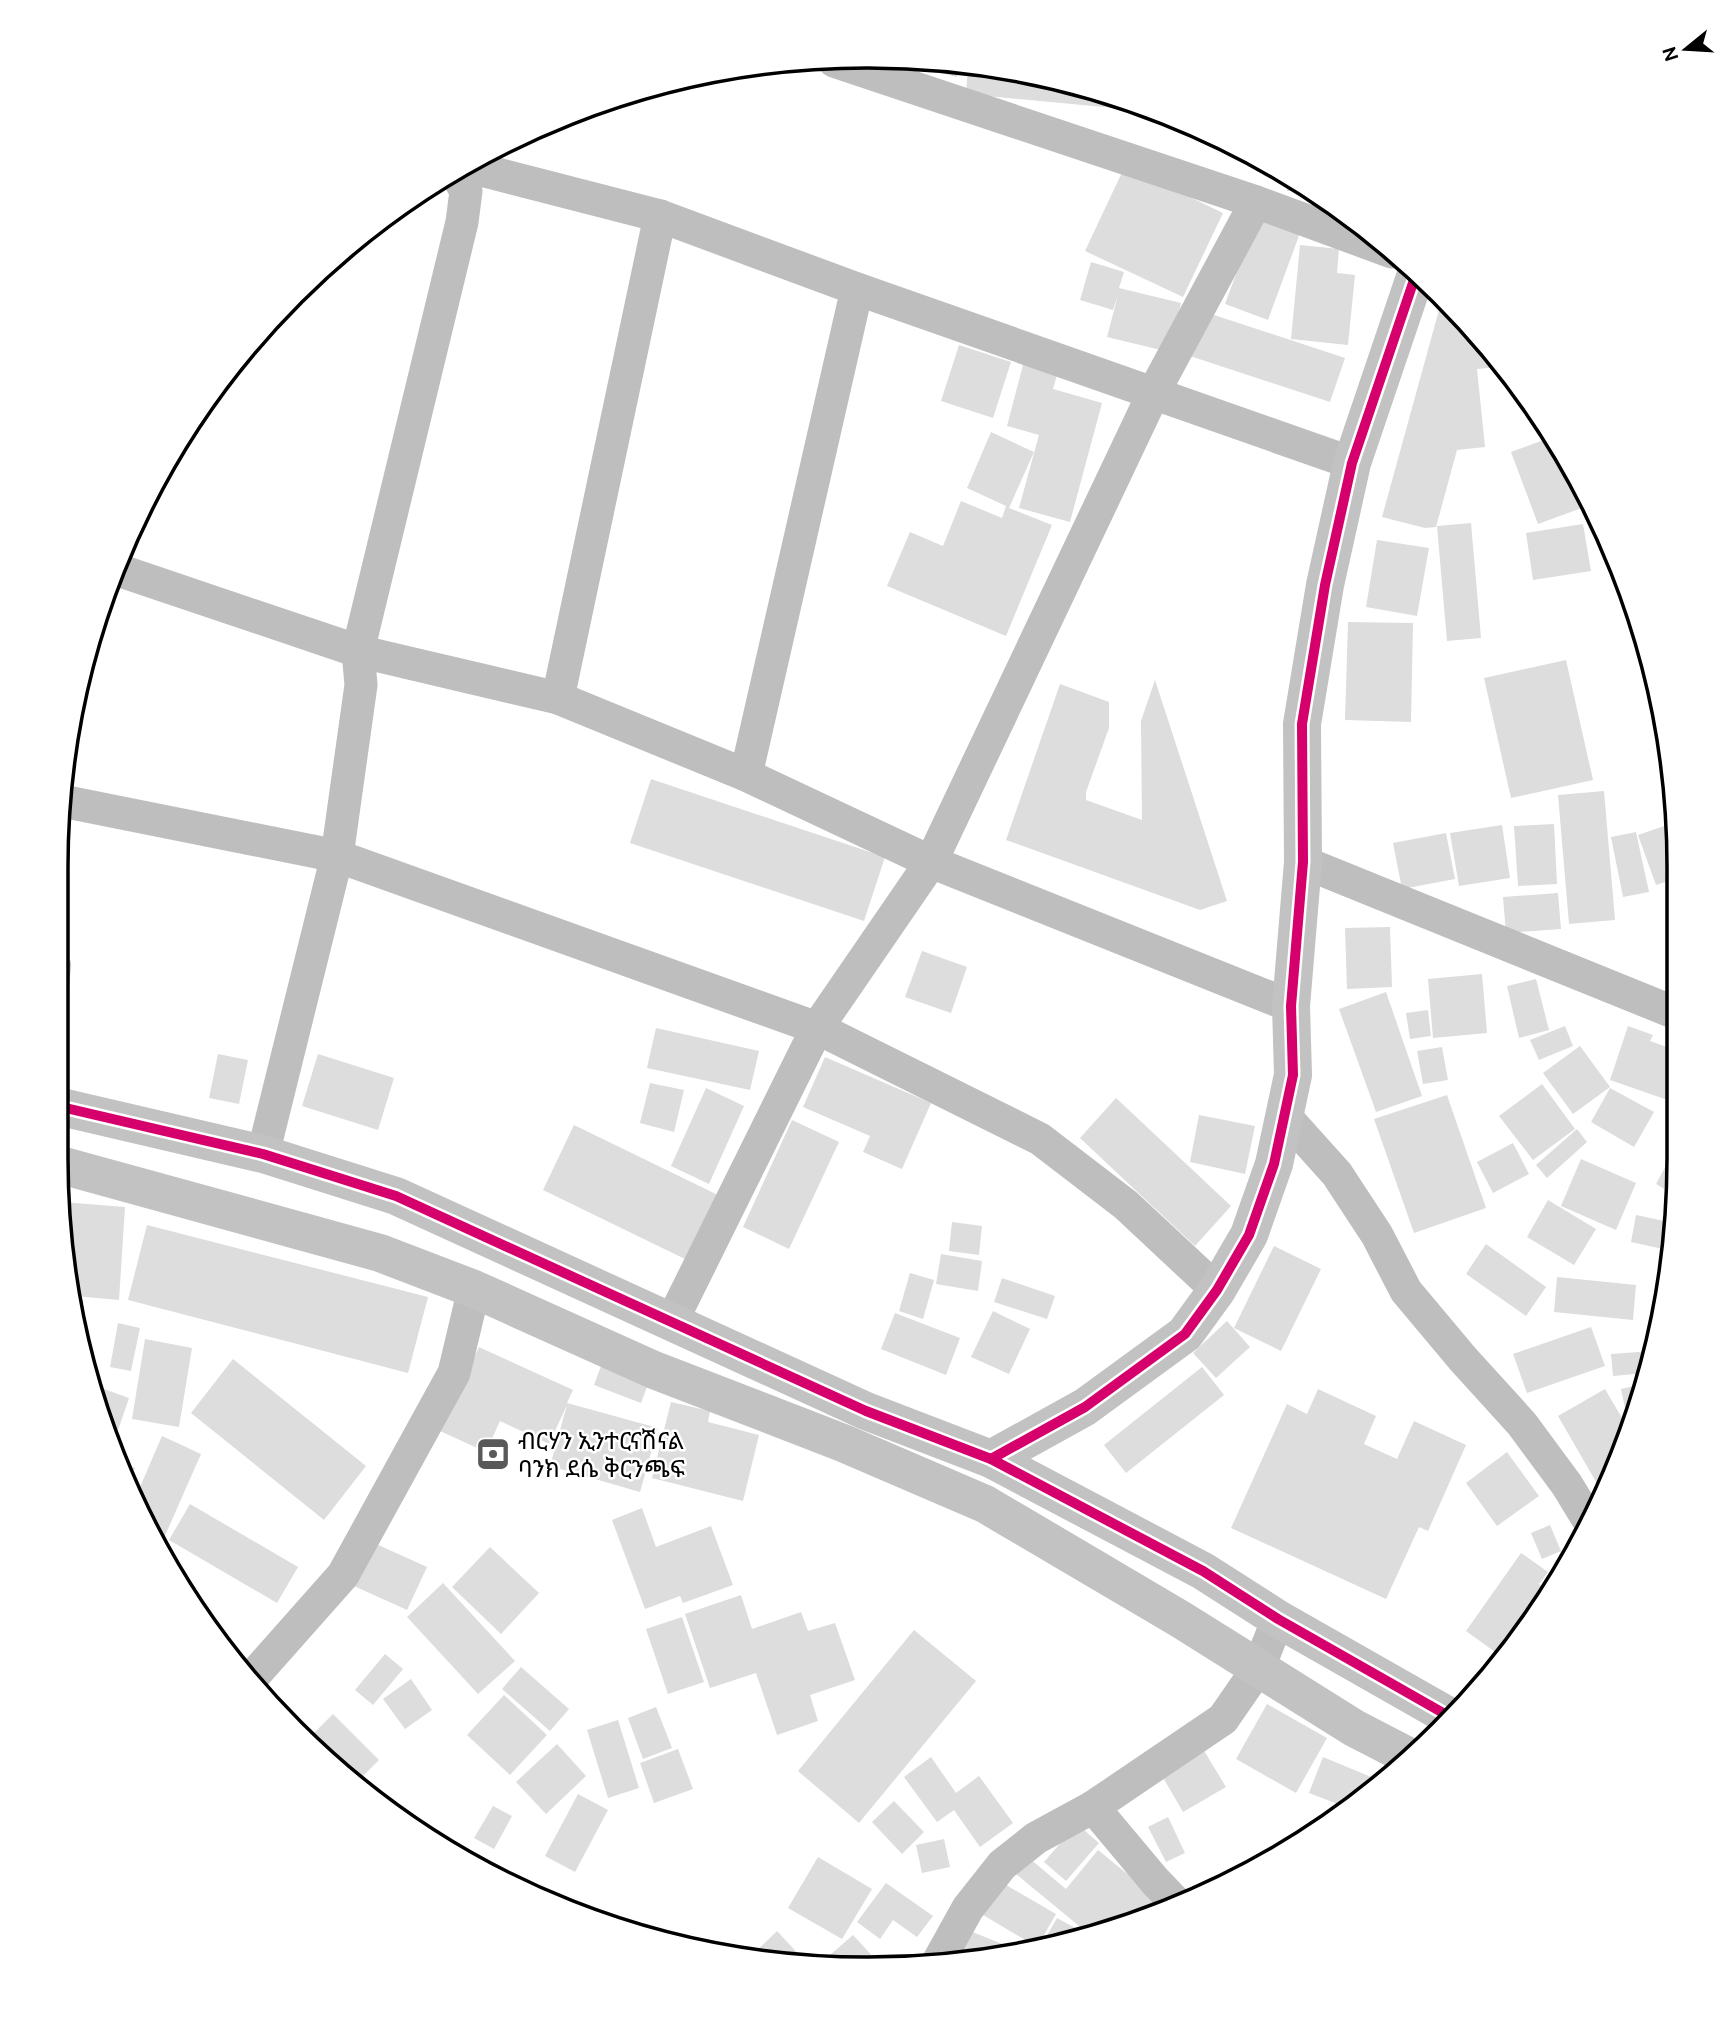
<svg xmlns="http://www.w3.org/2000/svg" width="1735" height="2025" viewBox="0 0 1735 2025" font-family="Ubuntu,'Noto Sans Ethiopic',sans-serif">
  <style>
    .building { fill: #ddd }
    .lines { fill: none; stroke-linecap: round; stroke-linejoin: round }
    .lane { stroke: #bebebe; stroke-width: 18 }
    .street { stroke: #bebebe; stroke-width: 33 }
    .secondary { stroke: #c2c2c2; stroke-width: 38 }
    .cycleway-casing { stroke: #fff; stroke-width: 15 }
    .cycleway { stroke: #d6006c; stroke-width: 10 }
    .labels { text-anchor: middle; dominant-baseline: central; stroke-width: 5; stroke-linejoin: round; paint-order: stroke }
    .poi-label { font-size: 24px; fill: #000; stroke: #fff; text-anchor: start }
    .rim { fill: none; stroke: #000; stroke-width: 3.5 }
  </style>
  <rect width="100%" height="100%" fill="#fff"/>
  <!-- building -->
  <g class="building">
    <polygon points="927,59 960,64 957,77 925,69"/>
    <polygon points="968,66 1077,84 1126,102 1125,109 966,94"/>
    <polygon points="1125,166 1223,213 1183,297 1085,251"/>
    <polygon points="1287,177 1308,190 1309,191 1287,191"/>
    <polygon points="1257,217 1300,233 1268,320 1225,304"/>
    <polygon points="1300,245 1339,249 1337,273 1355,275 1348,345 1291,339"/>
    <polygon points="1091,262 1124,272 1119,288 1181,303 1169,352 1107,337 1118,295 1113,310 1080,300"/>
    <polygon points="1442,299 1477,332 1498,360 1498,367 1477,369 1485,447 1457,450 1436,527 1425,528 1382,517"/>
    <polygon points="1205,312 1345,358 1330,402 1190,356"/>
    <polygon points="959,345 1011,362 993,418 941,401"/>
    <polygon points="1024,361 1058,371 1053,389 1102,403 1070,522 1019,508 1039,435 1007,426"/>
    <polygon points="991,432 1034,452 1009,508 1052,525 1006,636 887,586 910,532 943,546 961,501 1002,518 1006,506 967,488"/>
    <polygon points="1552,437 1570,461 1590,505 1538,524 1511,452"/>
    <polygon points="1471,523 1481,638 1447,641 1437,526"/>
    <polygon points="1583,524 1591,571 1533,580 1526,533"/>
    <polygon points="1377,540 1429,548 1417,616 1366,607"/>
    <polygon points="1348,622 1413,623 1411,722 1345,720"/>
    <polygon points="1566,660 1593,780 1511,798 1484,678"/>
    <polygon points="1155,680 1227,901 1200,910 1006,840 1060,684 1109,702 1109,728 1086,792 1086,800 1142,820 1141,721"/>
    <polygon points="651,779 885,857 864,921 630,843"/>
    <polygon points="1604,791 1615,920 1569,924 1558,795"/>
    <polygon points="1554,824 1557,884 1518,886 1514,826"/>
    <polygon points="1670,824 1677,847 1678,878 1656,885 1638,835"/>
    <polygon points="1502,825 1510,878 1459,886 1450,833"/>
    <polygon points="1636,832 1649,892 1623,897 1611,837"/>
    <polygon points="1446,833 1455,879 1402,889 1393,843"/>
    <polygon points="1558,893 1561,929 1506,933 1503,897"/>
    <polygon points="1390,927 1392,987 1347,989 1345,928"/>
    <polygon points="922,951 967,967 951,1013 905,997"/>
    <polygon points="1482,974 1487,1033 1433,1038 1428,979"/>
    <polygon points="1536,979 1549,1030 1519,1038 1507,986"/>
    <polygon points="1386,992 1422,1096 1376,1112 1339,1009"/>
    <polygon points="1428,1010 1431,1036 1410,1039 1406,1013"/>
    <polygon points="1565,1026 1573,1046 1539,1060 1530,1040"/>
    <polygon points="1628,1026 1653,1035 1650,1041 1678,1051 1679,1104 1610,1080"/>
    <polygon points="656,1028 759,1051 750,1090 647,1068"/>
    <polygon points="1580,1046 1610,1087 1573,1114 1543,1073"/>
    <polygon points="1442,1047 1448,1080 1423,1084 1417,1051"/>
    <polygon points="218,1054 248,1060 239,1104 209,1098"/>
    <polygon points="318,1054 394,1078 378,1130 302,1106"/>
    <polygon points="825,1057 931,1103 902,1169 863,1152 870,1136 803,1107"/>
    <polygon points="650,1083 684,1090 674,1132 640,1123"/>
    <polygon points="1542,1084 1575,1129 1533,1160 1499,1116"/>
    <polygon points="706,1088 744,1106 709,1184 671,1166"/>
    <polygon points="1610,1088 1654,1112 1634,1147 1591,1122"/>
    <polygon points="1447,1095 1486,1208 1414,1233 1374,1119"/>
    <polygon points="1116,1098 1231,1206 1195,1246 1080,1138"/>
    <polygon points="1199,1115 1255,1126 1245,1174 1190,1162"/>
    <polygon points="792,1120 839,1142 789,1249 743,1227"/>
    <polygon points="574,1125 718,1195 687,1260 543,1190"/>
    <polygon points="1577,1129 1587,1142 1547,1178 1536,1165"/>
    <polygon points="1513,1143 1529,1174 1493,1193 1477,1162"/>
    <polygon points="1676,1147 1679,1149 1679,1158 1675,1195 1656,1184"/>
    <polygon points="1581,1159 1636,1183 1616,1230 1561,1206"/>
    <polygon points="1548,1200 1596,1229 1574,1265 1527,1237"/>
    <polygon points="62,1202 125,1207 119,1300 74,1296"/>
    <polygon points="1636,1215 1669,1222 1663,1249 1631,1242"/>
    <polygon points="952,1222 982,1226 979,1255 949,1251"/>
    <polygon points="147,1225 428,1297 408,1373 128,1300"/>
    <polygon points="1486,1244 1546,1287 1526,1316 1466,1274"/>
    <polygon points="1274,1246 1321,1269 1281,1351 1234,1328"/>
    <polygon points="941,1254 982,1261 978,1291 936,1284"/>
    <polygon points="910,1273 934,1280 923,1319 899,1311"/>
    <polygon points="1557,1277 1636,1285 1633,1320 1554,1312"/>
    <polygon points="1002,1278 1055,1296 1047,1319 994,1302"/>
    <polygon points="75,1300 83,1300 84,1358 82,1358"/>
    <polygon points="993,1311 1030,1329 1009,1374 971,1357"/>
    <polygon points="895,1313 960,1338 946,1375 881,1349"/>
    <polygon points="1227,1321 1250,1347 1216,1378 1193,1353"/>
    <polygon points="118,1323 140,1328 131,1371 110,1367"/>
    <polygon points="1591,1327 1605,1366 1527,1393 1513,1354"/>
    <polygon points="145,1339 192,1348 179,1427 132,1419"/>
    <polygon points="479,1347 573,1390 567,1403 658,1428 640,1492 550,1466 567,1405 549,1444 500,1421 486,1452 440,1431"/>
    <polygon points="1653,1351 1646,1373 1613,1376 1611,1354"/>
    <polygon points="604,1358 651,1376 641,1403 594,1385"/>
    <polygon points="233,1359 366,1466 324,1520 191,1413"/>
    <polygon points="1202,1367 1224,1395 1126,1473 1104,1445"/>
    <polygon points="1643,1384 1636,1406 1625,1408 1621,1389"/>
    <polygon points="104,1389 129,1398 113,1445 98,1406"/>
    <polygon points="1318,1389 1376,1416 1364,1444 1397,1459 1414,1421 1466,1445 1428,1531 1419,1527 1386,1599 1231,1528 1287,1404 1307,1414"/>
    <polygon points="1605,1389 1629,1430 1617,1468 1603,1494 1558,1416"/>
    <polygon points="671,1402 710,1411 708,1422 759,1435 743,1501 652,1478"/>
    <polygon points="162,1436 201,1454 160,1547 140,1517 134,1501"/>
    <polygon points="1507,1452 1539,1496 1497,1526 1466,1483"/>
    <polygon points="119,1462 135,1468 128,1486"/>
    <polygon points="190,1504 298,1567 277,1603 169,1540"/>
    <polygon points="642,1508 656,1547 711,1526 733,1585 683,1603 680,1596 645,1609 612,1520"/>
    <polygon points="1550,1525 1561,1551 1542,1559 1531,1533"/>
    <polygon points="363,1538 427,1567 407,1610 343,1581"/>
    <polygon points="490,1547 539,1593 501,1634 452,1587"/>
    <polygon points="1521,1553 1548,1572 1539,1584 1551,1592 1542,1608 1502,1657 1466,1631"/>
    <polygon points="443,1583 515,1661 478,1694 407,1617"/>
    <polygon points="741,1595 752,1629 801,1612 808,1631 835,1623 855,1680 810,1695 818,1721 777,1735 756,1673 710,1688 685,1614"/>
    <polygon points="682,1617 704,1682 668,1694 646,1629"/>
    <polygon points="914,1630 976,1681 859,1823 798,1771"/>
    <polygon points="385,1654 403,1669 373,1705 355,1690"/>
    <polygon points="521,1667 569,1709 550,1731 502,1689"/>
    <polygon points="411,1679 432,1710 405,1729 383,1699"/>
    <polygon points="504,1695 547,1735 510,1775 467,1735"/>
    <polygon points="1267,1704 1327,1738 1296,1793 1236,1759"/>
    <polygon points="656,1707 672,1748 643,1759 628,1718"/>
    <polygon points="333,1714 379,1760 358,1781 309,1738"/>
    <polygon points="618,1720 639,1788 608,1798 587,1730"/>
    <polygon points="557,1744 586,1776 546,1814 516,1782"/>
    <polygon points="678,1749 693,1789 654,1803 640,1763"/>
    <polygon points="1203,1749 1226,1787 1183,1812 1161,1774"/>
    <polygon points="931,1757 956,1793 979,1776 1013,1823 980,1847 954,1810 937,1822 904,1777"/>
    <polygon points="1323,1757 1376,1779 1373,1788 1348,1808 1309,1793"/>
    <polygon points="578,1794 608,1810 575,1872 545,1856"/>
    <polygon points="894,1801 924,1832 902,1854 872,1822"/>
    <polygon points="493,1806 512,1816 494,1849 474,1838"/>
    <polygon points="1168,1817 1185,1853 1166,1862 1148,1827"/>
    <polygon points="1077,1824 1099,1843 1066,1881 1044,1862"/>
    <polygon points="944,1839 950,1867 922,1873 916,1845"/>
    <polygon points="1098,1850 1162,1902 1151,1915 1129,1926 1090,1935 1016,1874 1029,1858 1066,1889"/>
    <polygon points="818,1857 872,1889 842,1939 788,1908"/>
    <polygon points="1001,1882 1056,1914 1037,1947 983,1915"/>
    <polygon points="886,1883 933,1916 917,1937 893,1920 880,1939 857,1922"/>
    <polygon points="1057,1918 1088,1935 1041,1946"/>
    <polygon points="777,1931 804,1960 762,1962 748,1959"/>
    <polygon points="970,1931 1020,1951 973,1962 957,1962"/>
    <polygon points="853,1935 878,1962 822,1962"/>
  </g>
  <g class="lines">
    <!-- lane -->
    <polyline class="lane" points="59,1002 62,964 59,958"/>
    <!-- street -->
    <g class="street">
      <polyline points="834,61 1256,202 1392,252"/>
      <polyline points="462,165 660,216 857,289 1352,463"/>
      <polyline points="115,569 358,651 558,698 746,775 931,862 1291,1006"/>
      <polyline points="558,698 660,216"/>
      <polyline points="746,775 857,289"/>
      <polyline points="62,801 337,856 817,1028 1040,1139 1126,1205 1217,1290"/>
      <polyline points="1303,862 1678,1014"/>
      <polyline points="1284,1115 1337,1174 1377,1235 1406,1291 1463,1359 1522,1424 1567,1485 1589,1521"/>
      <polyline points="263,1154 337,856 361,685 358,651 462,222 466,191 454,170"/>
      <polyline points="671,1323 817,1028 931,862 1154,392 1256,202"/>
      <polyline points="249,1681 343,1575 454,1373 474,1289"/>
      <polyline points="1093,1807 1155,1881 1176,1903"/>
      <polyline points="938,1962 968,1908 1002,1865 1036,1838 1093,1807 1223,1719 1259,1667 1278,1619"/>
    </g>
    <!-- secondary -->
    <g class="secondary">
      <polyline points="57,1106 263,1154 396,1196 866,1411 991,1459 1203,1571 1278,1619 1452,1718"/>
      <polyline points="57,1164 380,1253 474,1289 654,1370 843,1443 985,1504 1180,1619 1354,1728 1410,1757"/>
      <polyline points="991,1459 1085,1407 1185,1334 1217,1290 1249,1235 1274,1164 1293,1075 1291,1006 1303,862 1302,724 1325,585 1352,463 1416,274"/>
    </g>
    <!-- cycleway casing -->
    <g class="cycleway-casing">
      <g id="cycleway">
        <polyline points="57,1106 263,1154 396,1196 866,1411 991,1459 1203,1571 1278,1619 1452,1718"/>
        <polyline points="991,1459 1085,1407 1185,1334 1217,1290 1249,1235 1274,1164 1293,1075 1291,1006 1303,862 1302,724 1325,585 1352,463 1416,274"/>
      </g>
    </g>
    <!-- cycleway -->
    <use href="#cycleway" class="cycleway"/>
  </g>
  <!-- icons -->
  <defs>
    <g id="bank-square" transform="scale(1.75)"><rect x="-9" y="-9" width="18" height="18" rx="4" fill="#595959" stroke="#fff"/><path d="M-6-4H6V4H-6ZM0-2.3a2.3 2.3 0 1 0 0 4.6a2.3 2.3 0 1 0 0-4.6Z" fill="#fff"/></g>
  </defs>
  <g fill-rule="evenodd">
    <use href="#bank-square" x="493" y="1454"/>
  </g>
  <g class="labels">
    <!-- poi labels -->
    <g class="poi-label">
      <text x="518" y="1440">ብርሃን ኢንተርናሽናል<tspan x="518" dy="28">ባንክ ደሴ ቅርንጫፍ</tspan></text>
    </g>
  </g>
  <!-- crop -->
  <path d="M0 0H1735V2025H0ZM867 68H868A799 799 0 0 1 1667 867V1158A799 799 0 0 1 868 1957H867A799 799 0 0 1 68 1158V867A799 799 0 0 1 867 68Z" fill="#fff" fill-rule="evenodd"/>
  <path class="rim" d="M867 68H868A799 799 0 0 1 1667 867V1158A799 799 0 0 1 868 1957H867A799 799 0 0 1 68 1158V867A799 799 0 0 1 867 68Z"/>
  <!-- north arrow -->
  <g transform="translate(1686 49) rotate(252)" stroke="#ffffff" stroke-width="5" paint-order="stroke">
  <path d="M0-5L12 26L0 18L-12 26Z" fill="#000000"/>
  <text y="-10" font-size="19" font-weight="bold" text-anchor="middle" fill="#000000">N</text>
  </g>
</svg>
